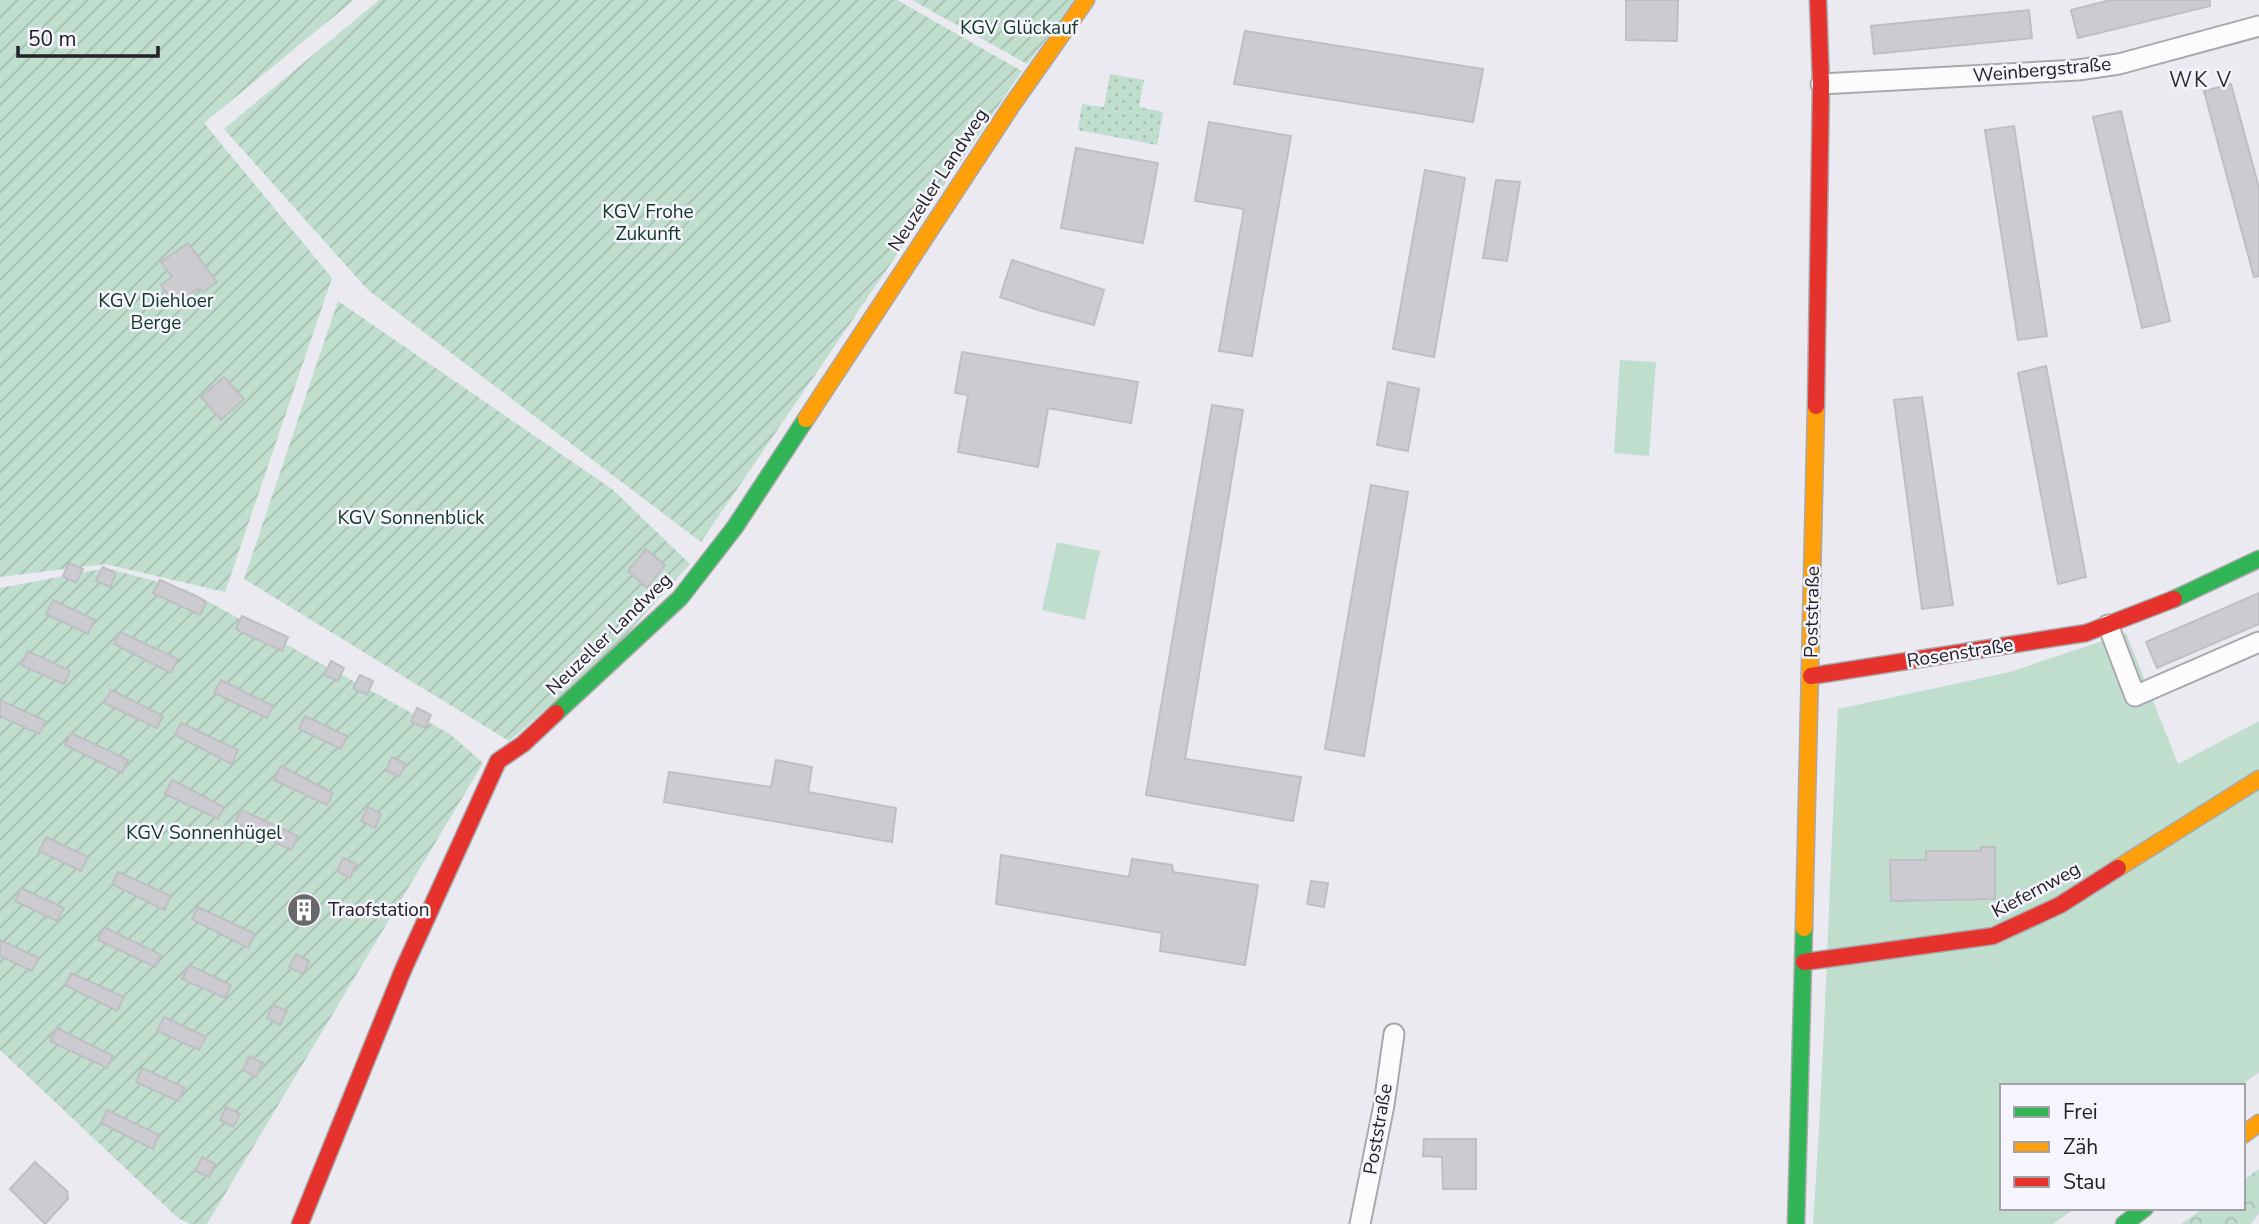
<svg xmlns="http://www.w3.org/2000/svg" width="2259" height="1224" viewBox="0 0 2259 1224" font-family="'Nunito Sans',sans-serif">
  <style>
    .grass { fill: #c0dece }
    .forest { fill: url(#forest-crowns) }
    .park { fill: url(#park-dots) }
    .garden { fill: url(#garden-furrows) }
    .building { fill: #cbcbd0; stroke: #bfbfc3; stroke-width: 2 }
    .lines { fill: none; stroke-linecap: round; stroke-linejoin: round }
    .street-casing { stroke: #a9a9ad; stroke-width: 23 }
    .fast-casing { stroke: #a9a9ad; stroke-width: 19 }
    .slow-casing { stroke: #a9a9ad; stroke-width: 19 }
    .jam-casing { stroke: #a9a9ad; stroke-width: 19 }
    .street { stroke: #fcfcfd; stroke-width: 19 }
    .fast { stroke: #30b455; stroke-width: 16 }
    .slow { stroke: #ff9f0a; stroke-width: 16 }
    .jam { stroke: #e5322d; stroke-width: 16 }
    .labels { text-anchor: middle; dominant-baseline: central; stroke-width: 5; stroke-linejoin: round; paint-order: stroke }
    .park-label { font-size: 19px; fill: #103a24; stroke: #f6f5fe }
    .street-label { font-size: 19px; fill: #232226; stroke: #f6f5fe }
    .poi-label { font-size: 19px; fill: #232226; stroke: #f6f5fe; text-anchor: start }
    .neighbourhood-label { font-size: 21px; letter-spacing: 2px; fill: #2e2e36; stroke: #f6f5fe }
  </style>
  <defs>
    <pattern id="forest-crowns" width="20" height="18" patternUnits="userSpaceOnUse" patternTransform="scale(1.75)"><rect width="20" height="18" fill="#c0dece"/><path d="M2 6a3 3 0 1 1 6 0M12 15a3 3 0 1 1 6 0" fill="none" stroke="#a5beb1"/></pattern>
    <pattern id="park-dots" width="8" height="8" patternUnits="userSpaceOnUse" patternTransform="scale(1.75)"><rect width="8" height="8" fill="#c0dece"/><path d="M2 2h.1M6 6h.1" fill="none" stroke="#a5beb1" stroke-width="1.8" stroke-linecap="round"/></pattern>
    <pattern id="garden-furrows" width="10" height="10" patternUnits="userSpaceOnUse" patternTransform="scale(1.75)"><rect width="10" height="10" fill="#c0dece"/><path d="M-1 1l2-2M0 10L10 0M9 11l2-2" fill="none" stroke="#a5beb1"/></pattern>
  </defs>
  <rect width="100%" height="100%" fill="#eaeaf0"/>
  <!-- grass -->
  <g class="grass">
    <polygon points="1620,360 1656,362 1649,456 1614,453"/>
    <polygon points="1057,542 1100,551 1085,620 1042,610"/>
    <path d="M2126,633L2178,764L2259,721V1072L2240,1086H2002V1208H2075L2053,1224H1813C1825,1052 1829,880 1838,709L2010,672Z"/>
  </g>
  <!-- forest -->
  <polygon class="forest" points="2259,1169 2259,1213 2251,1224 2181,1224 2204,1208 2243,1208 2243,1180"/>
  <!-- park -->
  <polygon class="park" points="1110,74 1144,80 1139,107 1163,112 1157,145 1078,130 1082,104 1104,107"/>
  <!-- garden -->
  <g class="garden">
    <polygon points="0,0 354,0 204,123 332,278 225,592 105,564 0,577"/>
    <polygon points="379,0 897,0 1022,71 701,542 368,290 224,129"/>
    <polygon points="912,0 1076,0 1027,64"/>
    <polygon points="338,301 612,489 690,564 606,657 509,741 244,579"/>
    <polygon points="107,568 187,590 450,734 483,763 207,1224 190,1224 178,1218 0,1050 0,588"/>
  </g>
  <!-- building -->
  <g class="building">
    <polygon points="1626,0 1678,0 1677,41 1626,40"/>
    <polygon points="2111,0 2210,0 2210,6 2078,38 2071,10"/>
    <polygon points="2029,10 2032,38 1874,54 1871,26"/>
    <polygon points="1245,31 1483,69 1473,122 1234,84"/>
    <polygon points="2231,84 2259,188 2259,276 2254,277 2204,91"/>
    <polygon points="2121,111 2170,321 2142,328 2093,117"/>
    <polygon points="1209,122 1291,136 1252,356 1219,351 1244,209 1195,201"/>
    <polygon points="2014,126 2047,336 2018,340 1985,130"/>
    <polygon points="1076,148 1158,163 1143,243 1061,228"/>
    <polygon points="1425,170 1465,178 1434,357 1393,349"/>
    <polygon points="1496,180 1520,182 1507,261 1483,258"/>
    <polygon points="188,243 217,282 203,292 199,288 175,305 161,285 172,277 161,262"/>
    <polygon points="1012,260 1104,290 1094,325 1038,310 1000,297"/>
    <polygon points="962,352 1138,382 1131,423 1048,408 1038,467 958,452 968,395 955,393"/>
    <polygon points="2046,366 2086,577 2058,584 2018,373"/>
    <polygon points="224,377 244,399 221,420 201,397"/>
    <polygon points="1388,382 1419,389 1408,451 1377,445"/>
    <polygon points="1922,397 1953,605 1922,609 1894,400"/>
    <polygon points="1212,405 1243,410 1185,759 1301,777 1293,821 1146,795"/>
    <polygon points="1371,485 1408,492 1364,756 1325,749"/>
    <polygon points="646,549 665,565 647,588 628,571"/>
    <polygon points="69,563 83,569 76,583 63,576"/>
    <polygon points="103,567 116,574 110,587 96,581"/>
    <polygon points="160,580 202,599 206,603 200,615 153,593"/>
    <polygon points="2259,593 2259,624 2157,668 2146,642"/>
    <polygon points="53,600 95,620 88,634 46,614"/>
    <polygon points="242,616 288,637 282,651 239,631 236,628"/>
    <polygon points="120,632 178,659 171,673 114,644"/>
    <polygon points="28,651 70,671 64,684 21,665"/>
    <polygon points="331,661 344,668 338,681 324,675"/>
    <polygon points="360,675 373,681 367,695 353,688"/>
    <polygon points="221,680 273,706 267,718 214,693"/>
    <polygon points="111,690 163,716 157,728 104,703"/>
    <polygon points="0,700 46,721 39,734 0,716"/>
    <polygon points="417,708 431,715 425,728 411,722"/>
    <polygon points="305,716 347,736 341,749 299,729"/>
    <polygon points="181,723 238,750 232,764 175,735"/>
    <polygon points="71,733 128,760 122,773 65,745"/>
    <polygon points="392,757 406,764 399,777 386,770"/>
    <polygon points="776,760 812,767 808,792 896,808 892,842 664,802 669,772 771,787"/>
    <polygon points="281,766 333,793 327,805 274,780"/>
    <polygon points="172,780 224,807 218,819 165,794"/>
    <polygon points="368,807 381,814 375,828 361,821"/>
    <polygon points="241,810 298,836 291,850 235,822"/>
    <polygon points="46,837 88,857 81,871 39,851"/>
    <polygon points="1981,847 1995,847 1995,899 1891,901 1890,860 1926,860 1926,851 1981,851"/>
    <polygon points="1001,855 1129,877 1132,859 1172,865 1173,872 1258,885 1245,965 1160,951 1162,933 996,904"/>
    <polygon points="343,858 357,864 350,878 337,871"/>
    <polygon points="118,872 171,896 164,910 112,884"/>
    <polygon points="1311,881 1328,883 1324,907 1307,904"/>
    <polygon points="21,888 64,908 57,921 15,901"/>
    <polygon points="300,900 314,906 308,919 293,913"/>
    <polygon points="198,907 255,934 248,948 192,919"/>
    <polygon points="104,927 161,955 155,967 98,940"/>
    <polygon points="0,940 39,958 32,971 0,956"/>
    <polygon points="296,954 309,961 303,974 289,967"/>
    <polygon points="189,965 231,985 225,998 182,979"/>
    <polygon points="71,973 124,997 117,1011 65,985"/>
    <polygon points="273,1005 287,1011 280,1025 267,1018"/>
    <polygon points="164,1017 206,1037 199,1050 157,1031"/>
    <polygon points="57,1028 113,1056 107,1068 50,1041"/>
    <polygon points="249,1056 263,1063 256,1077 243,1070"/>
    <polygon points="142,1068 185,1088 178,1101 136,1082"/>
    <polygon points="226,1107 240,1114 233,1127 220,1120"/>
    <polygon points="107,1110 159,1135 153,1149 101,1123"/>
    <polygon points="1424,1139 1476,1139 1476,1189 1443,1189 1442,1157 1423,1156"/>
    <polygon points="202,1157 215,1164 209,1177 195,1171"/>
    <polygon points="35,1162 67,1191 68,1199 45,1224 10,1189"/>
  </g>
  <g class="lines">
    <!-- street casing -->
    <g class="street-casing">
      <g id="street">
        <polyline points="1821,84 2078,70 2119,64 2259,26"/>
        <polyline points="2108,625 2135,696 2259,642"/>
        <polyline points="1360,1224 1384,1105 1394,1034"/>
      </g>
    </g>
    <!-- fast casing -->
    <g class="fast-casing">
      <g id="fast">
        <polyline points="2174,599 2259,559"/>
        <polyline points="556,713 680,598 735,527 806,419"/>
        <polyline points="1796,1224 1804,928"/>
        <polyline points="2124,1224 2145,1208"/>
      </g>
    </g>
    <!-- slow casing -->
    <g class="slow-casing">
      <g id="slow">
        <polyline points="806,419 1012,105 1086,0"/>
        <polyline points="2118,868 2259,779"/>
        <polyline points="1804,928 1816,406"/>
        <polyline points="2243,1135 2259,1123"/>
      </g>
    </g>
    <!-- jam casing -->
    <g class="jam-casing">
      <g id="jam">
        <polyline points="1816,406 1821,84 1818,0"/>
        <polyline points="1811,676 2086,633 2174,599"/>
        <polyline points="1804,962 1993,936 2060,905 2118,868"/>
        <polyline points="300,1224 403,970 498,761 523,744 556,713"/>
      </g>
    </g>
    <!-- street -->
    <use href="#street" class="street"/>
    <!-- fast -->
    <use href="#fast" class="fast"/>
    <!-- slow -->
    <use href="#slow" class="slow"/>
    <!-- jam -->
    <use href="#jam" class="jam"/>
  </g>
  <!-- icons -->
  <defs>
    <g id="building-disc" transform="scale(1.75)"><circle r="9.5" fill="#69686d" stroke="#f6f5fe"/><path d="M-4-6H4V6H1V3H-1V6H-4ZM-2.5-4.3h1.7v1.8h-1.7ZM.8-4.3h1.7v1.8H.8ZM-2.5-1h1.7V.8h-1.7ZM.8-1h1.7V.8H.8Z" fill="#fff"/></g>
  </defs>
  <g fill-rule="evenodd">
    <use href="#building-disc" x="304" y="910"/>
  </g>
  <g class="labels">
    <!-- park labels -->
    <g class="park-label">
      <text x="1019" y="28">KGV Glückauf</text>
      <text x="648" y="212">KGV Frohe<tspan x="648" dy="22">Zukunft</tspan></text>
      <text x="156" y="301">KGV Diehloer<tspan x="156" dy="22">Berge</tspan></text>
      <text x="411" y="518">KGV Sonnenblick</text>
      <text x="204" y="833">KGV Sonnenhügel</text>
    </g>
    <!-- street labels -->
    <g class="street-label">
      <text transform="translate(2042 70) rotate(-5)">Weinbergstraße</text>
      <text transform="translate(938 180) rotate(-57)">Neuzeller Landweg</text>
      <text transform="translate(1812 612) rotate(-89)">Poststraße</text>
      <text transform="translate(609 634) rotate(-44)">Neuzeller Landweg</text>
      <text transform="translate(1960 653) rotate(-9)">Rosenstraße</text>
      <text transform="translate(2036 890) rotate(-28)">Kiefernweg</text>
      <text transform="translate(1378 1129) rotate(-80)">Poststraße</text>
    </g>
    <!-- poi labels -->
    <g class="poi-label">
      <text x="328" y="910">Traofstation</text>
    </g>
    <!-- neighbourhood labels -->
    <g class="neighbourhood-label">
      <text x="2201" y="80">WK V</text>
    </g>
  </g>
  <!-- legend -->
  <rect x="2000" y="1084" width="245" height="126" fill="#f6f5fe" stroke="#a2a1a8" stroke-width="2"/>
  <rect x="2014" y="1107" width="35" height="10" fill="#30b455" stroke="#a2a1a8" stroke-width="2"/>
  <text x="2063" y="1119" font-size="21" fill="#232226">Frei</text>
  <rect x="2014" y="1142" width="35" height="10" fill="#ff9f0a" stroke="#a2a1a8" stroke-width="2"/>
  <text x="2063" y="1154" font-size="21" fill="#232226">Zäh</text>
  <rect x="2014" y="1177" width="35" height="10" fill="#e5322d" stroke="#a2a1a8" stroke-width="2"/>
  <text x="2063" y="1189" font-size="21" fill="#232226">Stau</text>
  <!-- scale -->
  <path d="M18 46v10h140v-10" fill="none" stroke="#232226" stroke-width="3.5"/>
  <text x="28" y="46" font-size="21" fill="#232226" stroke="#f6f5fe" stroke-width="5" paint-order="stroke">50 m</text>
</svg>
